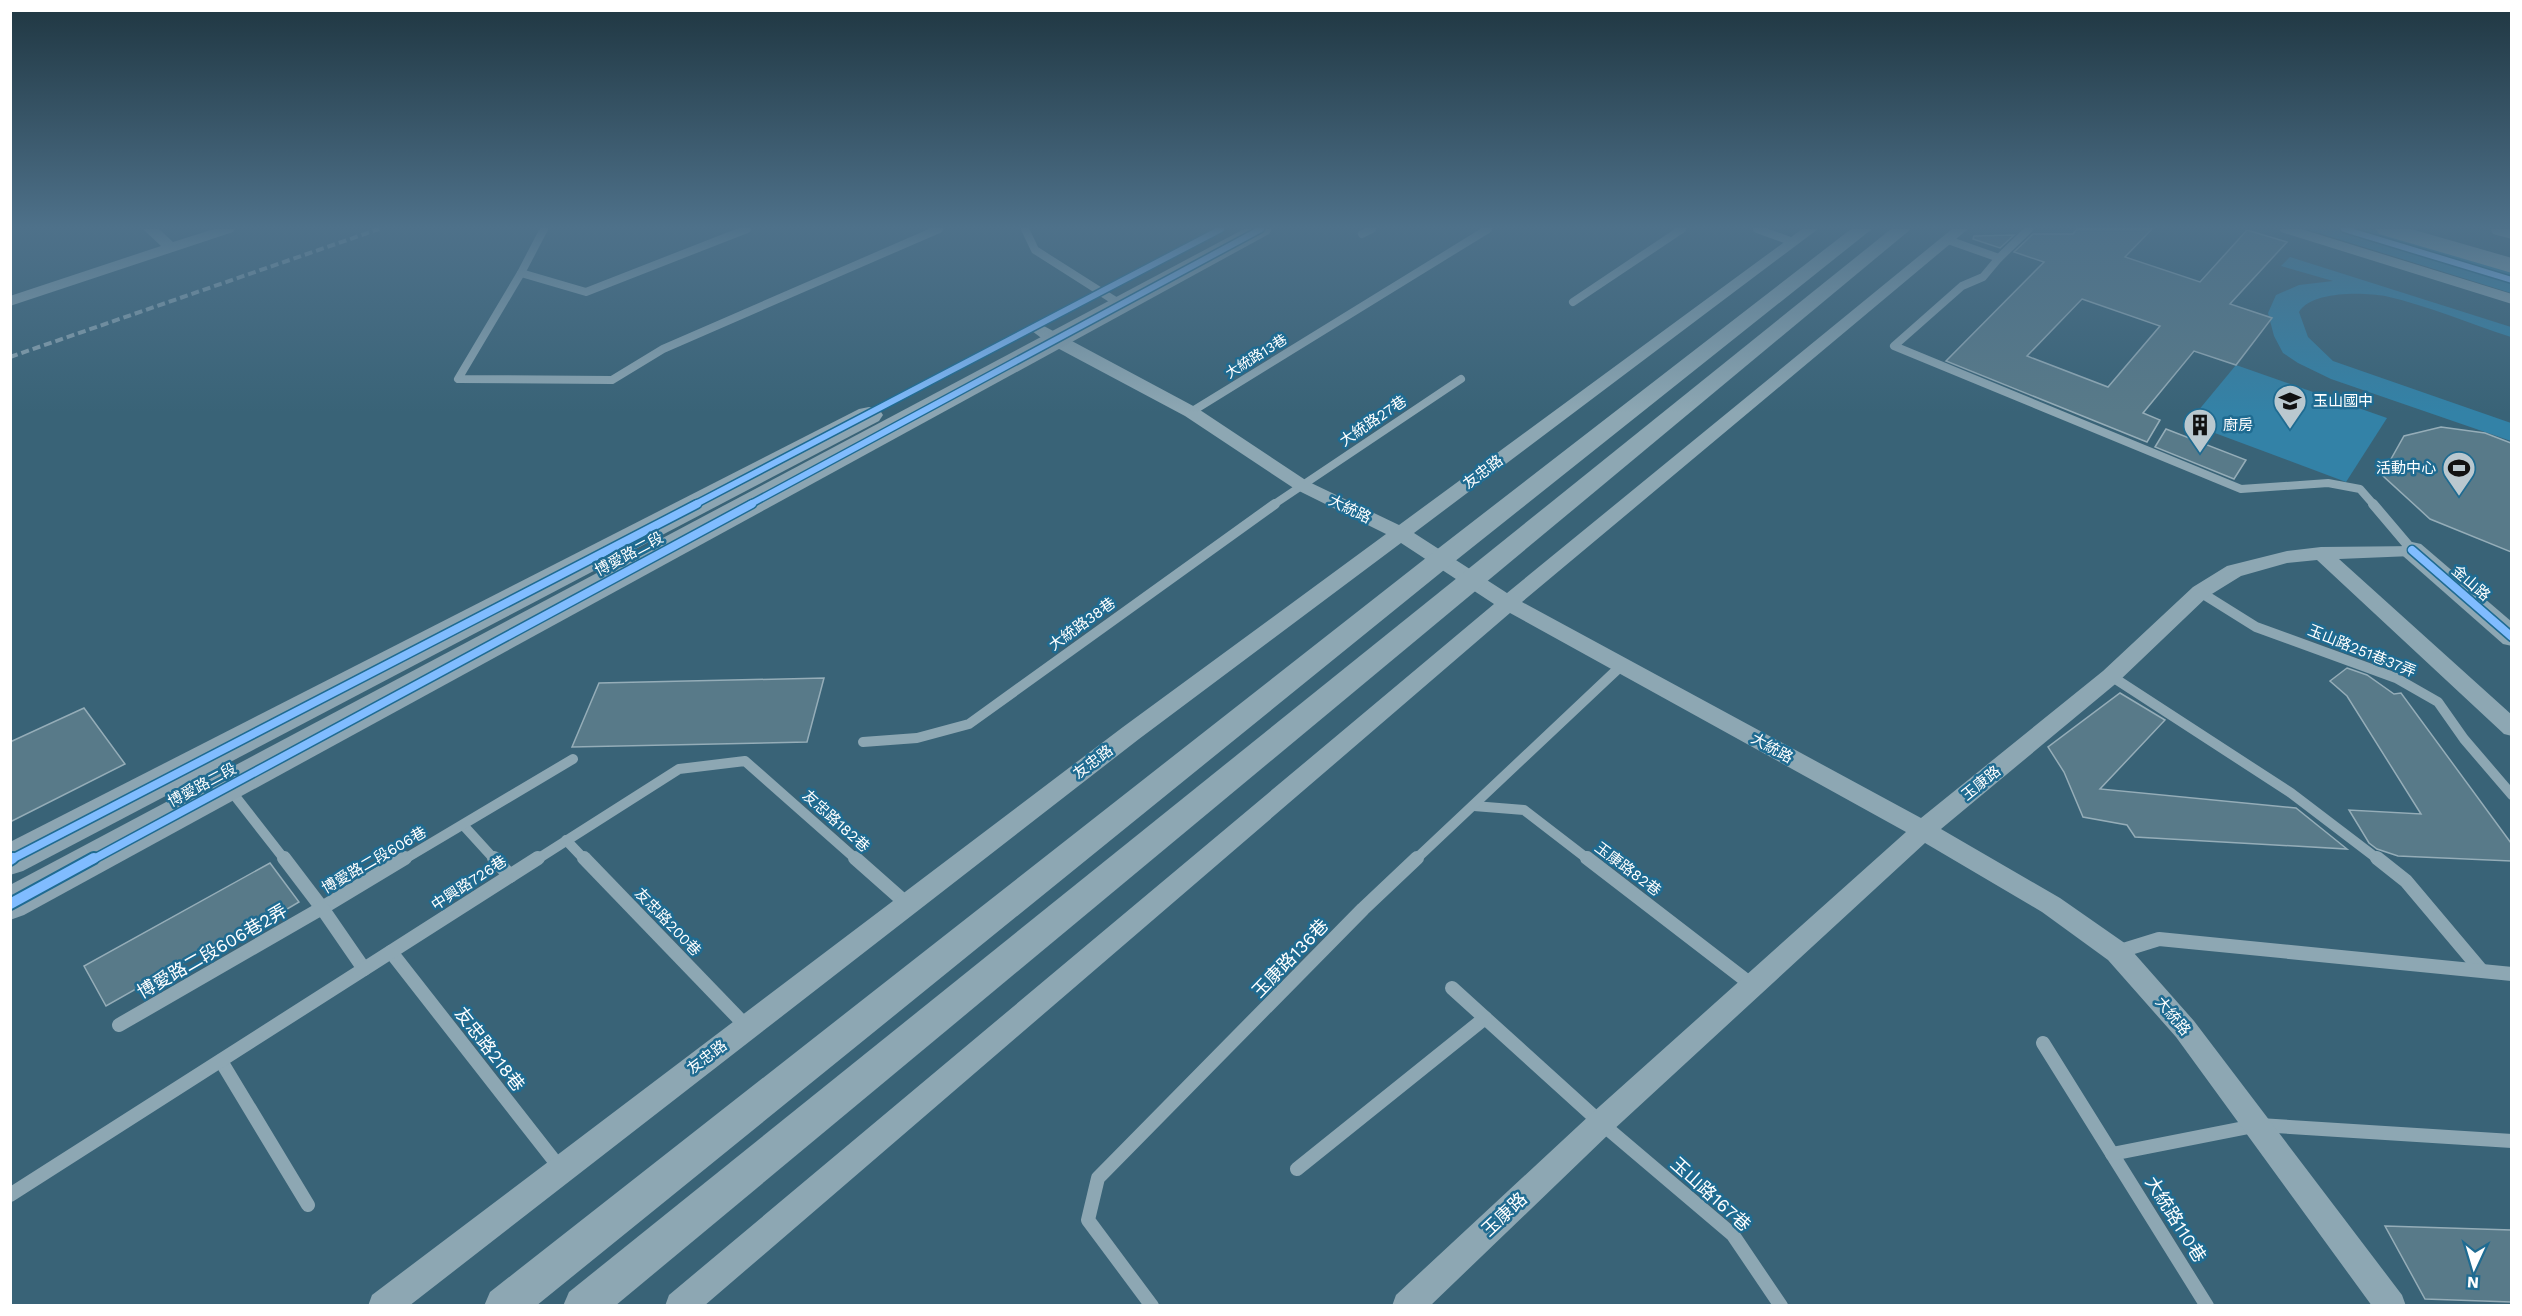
<svg xmlns="http://www.w3.org/2000/svg" width="2522" height="1316" viewBox="0 0 2522 1316" font-family="'Work Sans','Noto Sans TC',sans-serif">
  <style>
    .green { fill: #3382a7 }
    .building { fill: #587a89; stroke: #95adb8; stroke-width: 1.5; fill-rule: evenodd }
    .lines { fill: none; stroke-linecap: round; stroke-linejoin: round }
    .service-far2 { stroke: #8da7b3; stroke-width: 8 }
    .service-far1 { stroke: #8da7b3; stroke-width: 10 }
    .service { stroke: #8da7b3; stroke-width: 14 }
    .minor { fill: #8da7b3; fill-rule: evenodd }
    .tertiary { fill: #8da7b3; fill-rule: evenodd }
    .primary { fill: #8ca5b2; fill-rule: evenodd }
    .rail { stroke: #8da6b2; stroke-width: 4; stroke-dasharray: 8 4; stroke-linecap: butt }
    .cycleway-far2-casing { stroke: #1f6b91; stroke-width: 9 }
    .cycleway-far1-casing { stroke: #1f6b91; stroke-width: 11 }
    .cycleway-casing { stroke: #1f6b91; stroke-width: 14 }
    .cycleway-far2 { stroke: #80bcff; stroke-width: 6 }
    .cycleway-far1 { stroke: #80bcff; stroke-width: 8 }
    .cycleway { stroke: #80bcff; stroke-width: 10 }
    .labels { text-anchor: middle; dominant-baseline: central; stroke-width: 5; stroke-linejoin: round; paint-order: stroke }
    .far-street-label { font-size: 14px; fill: #fff; stroke: #1f6b91 }
    .poi-label { font-size: 15px; fill: #fff; stroke: #1f6b91; text-anchor: start }
    .street-label { font-size: 15px; fill: #fff; stroke: #1f6b91 }
    .near-street-label { font-size: 18px; fill: #fff; stroke: #1f6b91 }
  </style>
  <rect width="100%" height="100%" fill="#396377"/>
  <!-- green -->
  <g class="green">
    <polygon points="2306,229 2371,229 2511,271 2511,293"/>
    <path d="M2290,257L2511,327V337C2471,324 2426,305 2385,296C2363,292 2311,291 2299,312L2308,337L2333,361L2511,423V441L2331,379L2298,363L2283,353L2274,336L2268,313L2276,295L2299,285L2333,281L2281,266Z"/>
    <polygon points="2236,365 2387,418 2346,482 2188,423"/>
  </g>
  <!-- building -->
  <g class="building">
    <path d="M2077,229H2152L2125,257L2200,282L2247,230L2287,242L2230,304L2272,318L2236,365L2194,351L2143,413L2160,420L2147,442L1946,361L2044,262L2014,252L2033,234H2073ZM2082,299L2160,326L2108,387L2027,356Z"/>
    <polygon points="2014,235 2000,248 1973,239 1974,236"/>
    <polygon points="2441,427 2485,433 2511,443 2511,552 2430,519 2382,475 2404,436"/>
    <polygon points="2166,429 2246,460 2234,479 2155,447"/>
    <polygon points="2347,668 2367,675 2394,694 2401,693 2511,843 2511,861 2398,856 2377,849 2369,843 2349,810 2421,814 2347,696 2330,681"/>
    <polygon points="824,678 807,742 572,747 599,683"/>
    <polygon points="2120,693 2165,720 2100,789 2296,808 2347,849 2135,837 2127,825 2083,817 2064,772 2048,747"/>
    <polygon points="84,708 125,764 10,822 10,742"/>
    <polygon points="270,863 299,902 213,953 210,947 106,1006 84,966"/>
    <polygon points="2385,1226 2511,1230 2511,1302 2425,1299"/>
  </g>
  <g class="lines">
    <!-- service-far2 -->
    <g class="service-far2">
      <polyline points="747,229 586,292 521,273 458,379 612,380 663,349 939,229"/>
      <polyline points="1025,229 1035,250 1120,304"/>
      <polyline points="1757,229 1793,242"/>
      <polyline points="1362,234 1372,229"/>
      <polyline points="1948,240 1999,258 2029,229"/>
      <polyline points="1999,258 1983,277 1962,286 1894,346 2241,489 2328,483 2360,489 2374,505"/>
      <polyline points="521,273 544,229"/>
      <polyline points="1573,302 1682,229"/>
      <polyline points="1191,412 1488,229"/>
      <polyline points="1273,505 1461,379"/>
    </g>
    <!-- service-far1 -->
    <g class="service-far1">
      <polyline points="2373,504 2412,550"/>
      <polyline points="2200,592 2256,627 2396,678 2438,702 2464,739 2512,795"/>
      <polyline points="2111,676 2291,793 2379,860"/>
      <polyline points="863,742 917,738 969,724 1275,504"/>
      <polyline points="228,787 285,860"/>
      <polyline points="1474,806 1524,810 1589,860"/>
      <polyline points="464,826 495,860"/>
      <polyline points="566,840 585,860"/>
      <polyline points="403,860 573,759"/>
      <polyline points="536,860 679,769 745,761 857,860"/>
      <polyline points="1415,860 1622,665"/>
    </g>
    <!-- service -->
    <g class="service">
      <polyline points="284,858 322,908 405,858"/>
      <polyline points="494,858 510,876"/>
      <polyline points="584,858 746,1026"/>
      <polyline points="855,858 907,904"/>
      <polyline points="1587,858 1752,985"/>
      <polyline points="2377,858 2406,881 2481,970"/>
      <polyline points="391,952 560,1168"/>
      <polyline points="2117,952 2159,939 2512,974"/>
      <polyline points="1452,988 1601,1123 1733,1235 1781,1306"/>
      <polyline points="119,1025 322,908 364,969"/>
      <polyline points="2043,1043 2207,1306"/>
      <polyline points="221,1061 308,1205"/>
      <polyline points="2112,1154 2259,1125 2512,1141"/>
      <polyline points="1297,1169 1485,1018"/>
      <polyline points="10,1195 538,858"/>
      <polyline points="1152,1306 1088,1220 1098,1178 1363,909 1417,858"/>
    </g>
    <!-- minor -->
    <g class="minor">
      <polygon points="143,229 159,229 173,242 214,229 235,229 233,232 10,306 10,296 161,246"/>
      <polygon points="1802,229 1818,229 1414,533 1507,593 1952,229 1968,229 1522,602 1921,818 2103,671 2193,587 2227,566 2287,551 2321,547 2419,546 2422,550 2419,554 2412,556 2339,559 2512,715 2512,736 2504,734 2317,560 2287,563 2241,576 2207,597 2119,681 1941,829 2060,898 2126,944 2194,1021 2402,1295 2406,1306 2372,1306 2176,1037 2108,960 2042,912 1925,843 1611,1132 1430,1306 1392,1306 1396,1295 1591,1114 1906,832 1510,613 704,1306 665,1306 669,1295 1494,604 1401,543 1139,739 409,1306 368,1306 372,1295 1123,727 1386,534 1295,489 1185,416 1048,343 1028,328 1030,325 1042,325 1197,408 1307,481 1399,525"/>
      <polygon points="2279,229 2301,229 2512,294 2512,304 2281,232"/>
    </g>
    <!-- tertiary -->
    <g class="tertiary">
      <polygon points="1851,229 1872,229 1449,566 536,1306 484,1306 490,1292 1431,554"/>
      <polygon points="1891,229 1911,229 615,1306 563,1306 569,1292"/>
      <polygon points="2412,542 2421,544 2512,622 2512,646 2503,644 2403,556 2400,550 2403,544"/>
    </g>
    <!-- primary -->
    <g class="primary">
      <polygon points="1244,229 1272,229 1269,234 24,915 10,920 10,885"/>
      <polygon points="2376,229 2411,229 2512,258 2512,273 2379,234"/>
      <polygon points="2490,229 2512,229 2512,239 2493,234"/>
      <polygon points="869,407 879,409 883,415 879,421 23,871 10,875 10,842 859,409"/>
    </g>
    <!-- rail -->
    <polyline class="rail" points="10,357 379,229"/>
    <!-- cycleway-far2 casing -->
    <g class="cycleway-far2-casing">
      <g id="cycleway-far2">
        <polyline points="2344,229 2512,280"/>
        <polyline points="694,505 1221,229"/>
        <polyline points="749,505 1261,229"/>
      </g>
    </g>
    <!-- cycleway-far1 casing -->
    <g class="cycleway-far1-casing">
      <g id="cycleway-far1">
        <polyline points="2412,550 2512,637"/>
        <polyline points="10,860 697,504"/>
        <polyline points="92,860 752,504"/>
      </g>
    </g>
    <!-- cycleway casing -->
    <g class="cycleway-casing">
      <g id="cycleway">
        <polyline points="10,860 13,858"/>
        <polyline points="10,904 94,858"/>
      </g>
    </g>
    <!-- cycleway-far2 -->
    <use href="#cycleway-far2" class="cycleway-far2"/>
    <!-- cycleway-far1 -->
    <use href="#cycleway-far1" class="cycleway-far1"/>
    <!-- cycleway -->
    <use href="#cycleway" class="cycleway"/>
  </g>
  <!-- sky -->
  <linearGradient id="sky" x2="0" y2="1"><stop stop-color="#1f3641"/><stop offset="0.55" stop-color="#4e718a"/><stop offset="1" stop-color="#4e718a" stop-opacity="0"/></linearGradient>
  <rect width="2522" height="413" fill="url(#sky)"/>
  <!-- icons -->
  <defs>
    <g id="school-pin" transform="scale(1.725)"><path d="M0 17L-7.5 6A9.5 9.5 0 1 1 7.5 6Z" fill="#bac8cf" stroke="#1f6b91"/><path d="M0-5L7-2L0 1L-7-2ZM-4 1L0 2.5L4 1V4Q0 6-4 4Z" fill="#111"/></g>
    <g id="building-pin" transform="scale(1.725)"><path d="M0 17L-7.5 6A9.5 9.5 0 1 1 7.5 6Z" fill="#bac8cf" stroke="#1f6b91"/><path d="M-4-6H4V6H1V3H-1V6H-4ZM-2.5-4.3h1.7v1.8h-1.7ZM.8-4.3h1.7v1.8H.8ZM-2.5-1h1.7V.8h-1.7ZM.8-1h1.7V.8H.8Z" fill="#111"/></g>
    <g id="stadium-pin" transform="scale(1.725)"><path d="M0 17L-7.5 6A9.5 9.5 0 1 1 7.5 6Z" fill="#bac8cf" stroke="#1f6b91"/><path d="M0-5a6.5 5 0 1 0 0 10a6.5 5 0 1 0 0-10ZM-3.5-1.8h7v3.6h-7Z" fill="#111"/></g>
  </defs>
  <g fill-rule="evenodd">
    <use href="#school-pin" x="2290" y="401"/>
    <use href="#building-pin" x="2200" y="425"/>
    <use href="#stadium-pin" x="2459" y="468"/>
  </g>
  <g class="labels">
    <!-- far-street labels -->
    <g class="far-street-label">
      <text transform="translate(1256 356) rotate(-32)">大統路13巷</text>
    </g>
    <!-- poi labels -->
    <g class="poi-label">
      <text x="2313" y="401">玉山國中</text>
      <text x="2223" y="425">廚房</text>
      <text x="2436" y="468" text-anchor="end">活動中心</text>
    </g>
    <!-- street labels -->
    <g class="street-label">
      <text transform="translate(1373 421) rotate(-34)">大統路27巷</text>
      <text transform="translate(1483 472) rotate(-37)">友忠路</text>
      <text transform="translate(1350 509) rotate(26)">大統路</text>
      <text transform="translate(629 554) rotate(-28)">博愛路二段</text>
      <text transform="translate(2471 583) rotate(41)">金山路</text>
      <text transform="translate(1082 624) rotate(-36)">大統路38巷</text>
      <text transform="translate(2362 651) rotate(22)">玉山路251巷37弄</text>
      <text transform="translate(1772 748) rotate(29)">大統路</text>
      <text transform="translate(1093 762) rotate(-37)">友忠路</text>
      <text transform="translate(1981 783) rotate(-39)">玉康路</text>
      <text transform="translate(202 785) rotate(-28)">博愛路二段</text>
      <text transform="translate(836 821) rotate(42)">友忠路182巷</text>
      <text transform="translate(374 860) rotate(-30)">博愛路二段606巷</text>
      <text transform="translate(1628 869) rotate(37)">玉康路82巷</text>
      <text transform="translate(469 883) rotate(-33)">中興路726巷</text>
      <text transform="translate(668 922) rotate(46)">友忠路200巷</text>
      <text transform="translate(2173 1016) rotate(50)">大統路</text>
      <text transform="translate(707 1057) rotate(-37)">友忠路</text>
    </g>
    <!-- near-street labels -->
    <g class="near-street-label">
      <text transform="translate(212 951) rotate(-30)">博愛路二段606巷2弄</text>
      <text transform="translate(1290 958) rotate(-46)">玉康路136巷</text>
      <text transform="translate(490 1049) rotate(52)">友忠路218巷</text>
      <text transform="translate(1711 1194) rotate(42)">玉山路167巷</text>
      <text transform="translate(1504 1214) rotate(-43)">玉康路</text>
      <text transform="translate(2176 1219) rotate(58)">大統路110巷</text>
    </g>
  </g>
  <!-- border -->
  <rect width="2522" height="1316" fill="none" stroke="#ffffff" stroke-width="24"/>
  <!-- north arrow -->
  <g transform="translate(2474 1268) rotate(184)" stroke="#1f6b91" stroke-width="4.5" paint-order="stroke">
  <path d="M0-4.5L10 22L0 15L-10 22Z" fill="#ffffff"/>
  <text y="-9" font-size="16" font-weight="bold" text-anchor="middle" fill="#ffffff">N</text>
  </g>
</svg>
